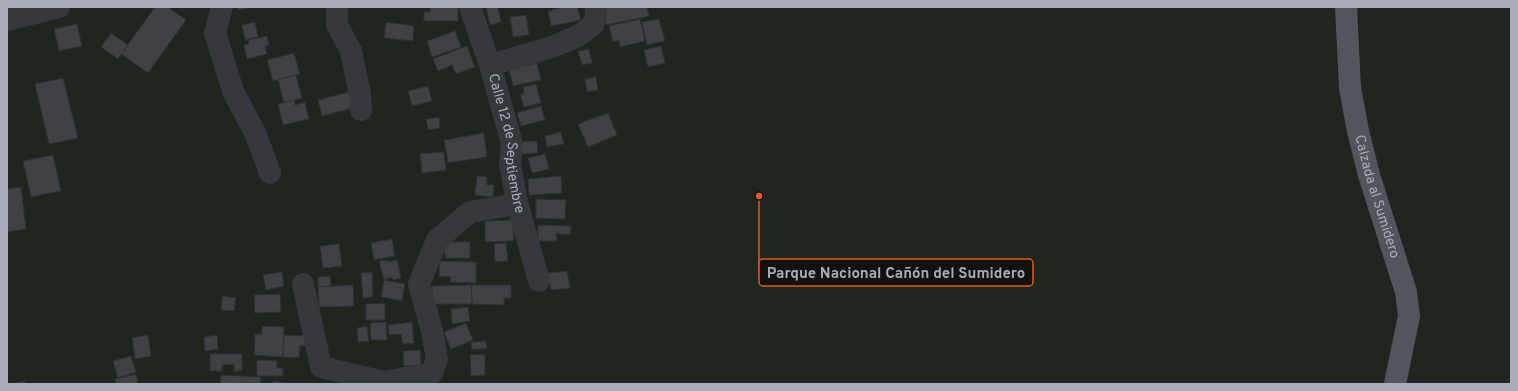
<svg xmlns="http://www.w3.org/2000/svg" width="1518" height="391" viewBox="0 0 1518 391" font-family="Overpass,sans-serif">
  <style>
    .green { fill: #1e261f }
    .building { fill: #404145; stroke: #303034 }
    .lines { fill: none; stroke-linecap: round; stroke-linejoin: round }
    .minor { stroke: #37383d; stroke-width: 22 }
    .major { stroke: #53555c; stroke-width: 22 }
    .labels { text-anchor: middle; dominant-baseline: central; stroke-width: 3.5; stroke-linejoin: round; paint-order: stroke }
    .street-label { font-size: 14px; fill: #a8adb8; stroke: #111113 }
    .leader { fill: none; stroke: #e8590c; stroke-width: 1.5 }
    .callout-dot { fill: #e8590c; stroke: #111113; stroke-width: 1.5 }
    .callout { fill: #111113; stroke: #e8590c; stroke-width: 1.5 }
    .callout-label { font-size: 15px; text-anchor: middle; font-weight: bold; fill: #a8adb8 }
  </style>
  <rect width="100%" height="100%" fill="#161618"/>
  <!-- green -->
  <rect class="green" x="7" y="7" width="1504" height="377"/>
  <!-- building -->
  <g class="building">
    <polygon points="155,7 168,7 186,20 148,73 121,54"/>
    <polygon points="237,7 254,7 238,10"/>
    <polygon points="430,7 458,7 458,21 424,21 424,12 430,12"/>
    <polygon points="486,7 498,7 501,22 490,25"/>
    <polygon points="564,7 577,7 581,20 551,26 548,11"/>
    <polygon points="607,7 647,7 649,16 606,25 603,8"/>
    <polygon points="526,15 529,35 513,37 510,17"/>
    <polygon points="640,19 645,41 620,47 619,40 613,42 609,26"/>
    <polygon points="659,19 665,41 647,45 642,22"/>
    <polygon points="255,22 258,37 245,40 242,25"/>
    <polygon points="386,22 414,26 413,41 384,38"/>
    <polygon points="77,24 82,46 59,51 54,29"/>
    <polygon points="455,31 461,47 432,57 427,41"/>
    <polygon points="111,33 128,45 118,59 101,47"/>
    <polygon points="267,36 269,45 265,46 267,54 247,59 244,45 249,44 248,40"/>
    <polygon points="467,46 475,67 456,74 452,65 438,71 433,59"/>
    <polygon points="661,46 665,63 648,67 644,50"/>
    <polygon points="589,49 592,63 582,65 578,51"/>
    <polygon points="294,53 300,74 273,81 267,60"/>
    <polygon points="537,63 541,80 513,86 509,70"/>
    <polygon points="296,75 302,98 284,103 278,80"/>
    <polygon points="596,77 598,90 587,92 585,79"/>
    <polygon points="63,78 78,138 49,144 35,84"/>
    <polygon points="536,84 541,103 524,107 520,94 524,93 523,87"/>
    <polygon points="428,86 432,101 412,106 408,91"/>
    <polygon points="349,92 353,108 322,116 318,100"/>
    <polygon points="294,100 295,105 305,102 309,119 283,125 278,104"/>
    <polygon points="541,106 545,120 521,126 517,113"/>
    <polygon points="608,113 617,135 588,147 578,124"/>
    <polygon points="439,117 440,128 428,130 426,119"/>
    <polygon points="561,132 564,144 547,147 545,136"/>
    <polygon points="484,133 487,157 448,163 444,140"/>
    <polygon points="537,141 538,153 520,154 519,142"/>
    <polygon points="444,152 446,170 422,173 420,154"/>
    <polygon points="545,154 549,169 532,173 528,158"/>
    <polygon points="53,155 61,191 31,197 23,161"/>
    <polygon points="477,176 487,177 487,185 494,185 493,197 475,195"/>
    <polygon points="561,176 562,193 529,195 528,179"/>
    <polygon points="21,187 26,229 7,232 7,189"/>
    <polygon points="536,199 566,200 565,219 536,218"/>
    <polygon points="513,220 514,241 485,242 485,221"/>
    <polygon points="538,225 571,226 571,234 556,234 557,241 538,241"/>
    <polygon points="392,239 395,256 374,260 371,243"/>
    <polygon points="442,242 470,242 470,258 446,258"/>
    <polygon points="506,243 508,261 495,262 494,244"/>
    <polygon points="339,244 342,266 323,268 320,246"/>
    <polygon points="387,260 388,262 397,260 401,278 393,280 392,277 384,280 379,261"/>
    <polygon points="440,261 476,262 476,283 450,282 451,277 439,276"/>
    <polygon points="567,271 570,288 551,290 548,273"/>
    <polygon points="282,272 284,286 266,290 263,275"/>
    <polygon points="372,272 373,297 363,298 361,273"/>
    <polygon points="330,276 331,286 318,287 318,277"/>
    <polygon points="384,280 405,284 402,301 381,297"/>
    <polygon points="353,285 354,306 319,307 318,287"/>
    <polygon points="471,285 511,285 511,298 504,298 504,305 472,304"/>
    <polygon points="471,285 472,304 432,304 432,286"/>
    <polygon points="280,294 281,312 255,313 254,295"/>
    <polygon points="222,296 236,298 234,311 221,310"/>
    <polygon points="385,303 385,320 366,320 366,304"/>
    <polygon points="468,307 470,321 452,324 451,309"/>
    <polygon points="386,322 387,340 371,340 370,323"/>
    <polygon points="412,322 414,343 403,344 401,334 389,335 388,325"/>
    <polygon points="466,323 473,340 451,349 444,332"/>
    <polygon points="262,326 284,327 283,357 254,355 255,334 262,334"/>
    <polygon points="367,326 369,341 358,342 357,328"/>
    <polygon points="148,335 151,356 135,359 132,338"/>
    <polygon points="217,335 218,349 205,351 204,337"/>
    <polygon points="284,335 307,336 307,346 300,346 299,358 283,357"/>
    <polygon points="486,341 487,348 472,350 471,342"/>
    <polygon points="420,350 421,365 404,366 403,351"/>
    <polygon points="210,354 242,354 242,371 234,371 234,364 222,365 222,371 210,371"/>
    <polygon points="485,354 485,375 471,376 470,355"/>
    <polygon points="131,356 136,372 118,378 113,361"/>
    <polygon points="257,360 277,361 277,368 283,368 283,376 257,376"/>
    <polygon points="136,374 138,384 116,384 115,379"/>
    <polygon points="221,375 261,377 260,384 220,384"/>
    <polygon points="25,381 25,384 14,384 14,383"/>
    <polygon points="273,381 293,384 272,384"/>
  </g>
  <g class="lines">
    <!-- minor -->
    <g class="minor">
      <polyline points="222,7 215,33 233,91 256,135 270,173"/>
      <polyline points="337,7 337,25 351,51 360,94 361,110"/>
      <path id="s1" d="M470,7L490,65L512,144L510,163L517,202L539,281"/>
      <polyline points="7,20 59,7"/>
      <polyline points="490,65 552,47 578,36 593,25 596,15 596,7"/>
      <polyline points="303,284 321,367 384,382 432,373 437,359 432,331 419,284 437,240 470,212 505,206 517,202"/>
    </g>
    <!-- major -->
    <path class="major" id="s2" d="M1346,7L1350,88L1358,131L1369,175L1406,292L1409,316L1395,384"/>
  </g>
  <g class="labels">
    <!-- street labels -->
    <g class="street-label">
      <text stroke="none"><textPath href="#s1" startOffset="142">Calle 12 de Septiembre</textPath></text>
      <text stroke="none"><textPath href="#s2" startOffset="193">Calzada al Sumidero</textPath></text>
    </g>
  </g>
  <!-- callouts -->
  <path class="leader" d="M759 196L759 273"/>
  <circle class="callout-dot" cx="759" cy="196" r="4"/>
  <rect class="callout" x="759" y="259" width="274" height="27" rx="4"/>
  <g class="callout-label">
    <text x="896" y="278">Parque Nacional Cañón del Sumidero</text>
  </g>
  <!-- border -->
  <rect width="1518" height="391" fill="none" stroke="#a8adb8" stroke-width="16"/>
</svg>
